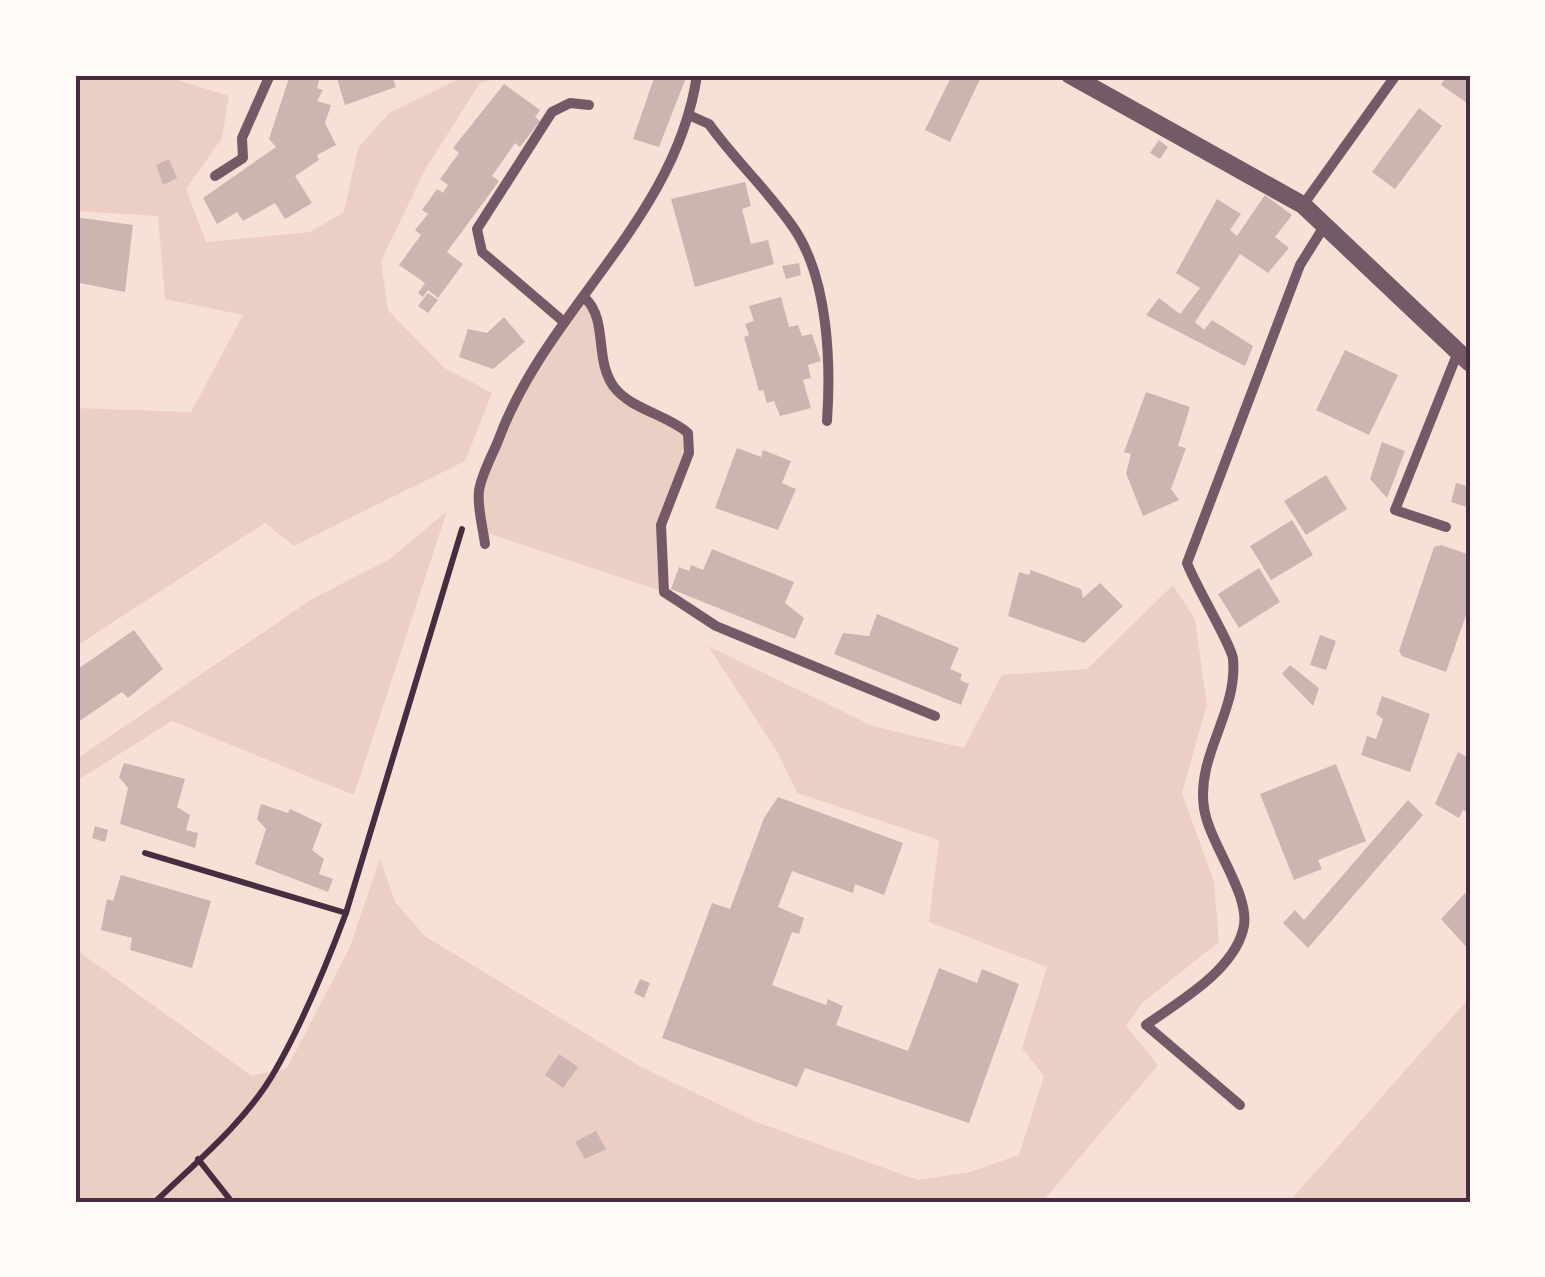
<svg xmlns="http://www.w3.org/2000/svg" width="1545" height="1277" viewBox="0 0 1545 1277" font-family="Ubuntu,sans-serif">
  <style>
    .green { fill: #ebcfc5 }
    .building { fill: #ccb4b1 }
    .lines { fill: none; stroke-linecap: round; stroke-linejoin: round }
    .path { stroke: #4a2c40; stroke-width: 6 }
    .minor { stroke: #755966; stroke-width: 10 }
    .tertiary { stroke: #755966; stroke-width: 18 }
    .neatline { fill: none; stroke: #4a2c40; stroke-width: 4 }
  </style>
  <rect width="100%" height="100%" fill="#f7e1d7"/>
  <!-- green -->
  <g class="green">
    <polygon points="75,75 161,75 229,96 222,138 186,189 206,242 310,232 344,212 358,148 389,113 467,75 504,75 480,83 426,168 381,261 388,310 443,367 492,393 465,461 294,546 265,523 75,647 75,408 191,412 243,315 165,299 158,216 75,211"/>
    <polygon points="586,299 613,385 688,433 680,476 661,525 664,592 484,532 479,491 514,395"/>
    <polygon points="447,511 354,795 172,721 75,782 75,760 312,599 390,559"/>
    <polygon points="1173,585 1195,619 1207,704 1182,793 1214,882 1219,942 1142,1003 1126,1026 1158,1065 1042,1202 75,1202 75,949 252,1076 287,1068 350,947 380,858 395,902 426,937 641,1067 754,1121 918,1180 970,1172 1019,1155 1044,1076 1022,1048 1047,967 929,922 939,840 797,793 778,753 708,646 873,726 964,748 1002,675 1087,669"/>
    <polygon points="1470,997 1470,1202 1289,1202"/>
  </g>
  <!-- building -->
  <g class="building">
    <polygon points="290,75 321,75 317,88 323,90 317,101 331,105 325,123 336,145 317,155 319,160 295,176 312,203 285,219 275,203 243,221 237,212 217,224 203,198 276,147 269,139"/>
    <polygon points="336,75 404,75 404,76 393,79 396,87 345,105"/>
    <polygon points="655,75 687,75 659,147 633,139"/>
    <polygon points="952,75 982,75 950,142 925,130"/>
    <polygon points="1447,75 1470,75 1470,105 1441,85"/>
    <polygon points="504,84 540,110 535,117 540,121 520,147 515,143 492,176 499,181 447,252 463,264 438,298 428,290 423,297 418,293 425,283 399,265 421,235 415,230 428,214 422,210 437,189 443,193 448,185 440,179 459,153 453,148"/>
    <polygon points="1419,108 1442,126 1395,189 1372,172"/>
    <polygon points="1159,140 1168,147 1160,159 1150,153"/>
    <polygon points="169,159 177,178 163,185 156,165"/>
    <polygon points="745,182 751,206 742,209 751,244 768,240 774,264 695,287 671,199"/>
    <polygon points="1265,195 1292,215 1275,237 1289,248 1268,273 1240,254 1195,322 1204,330 1212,320 1253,346 1245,366 1146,315 1159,298 1180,314 1200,288 1176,273 1217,199 1241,214 1230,230 1237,236"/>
    <polygon points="75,217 133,225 125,292 75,282"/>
    <polygon points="799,263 801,275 786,279 782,266"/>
    <polygon points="428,293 438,300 428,313 418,306"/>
    <polygon points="781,297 789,327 798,325 802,336 812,334 821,361 808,365 811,378 803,380 811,408 780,416 774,401 767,403 763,390 759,391 744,337 749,335 745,324 754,321 749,306"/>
    <polygon points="504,317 525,342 493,369 459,357 468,329 487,333"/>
    <polygon points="1345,350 1398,375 1369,435 1316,410"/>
    <polygon points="1146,392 1190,407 1178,446 1186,448 1171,489 1179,500 1143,516 1126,473 1131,454 1124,452"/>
    <polygon points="1382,442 1405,451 1387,498 1370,479"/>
    <polygon points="737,448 761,457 763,450 791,461 782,483 796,489 778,530 715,508"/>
    <polygon points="1326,475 1347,509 1306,535 1284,501"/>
    <polygon points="1456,483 1470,487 1470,508 1451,502"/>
    <polygon points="1292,520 1313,555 1271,580 1250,546"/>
    <polygon points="1441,545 1470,555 1470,604 1446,672 1402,656 1399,651 1434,547"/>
    <polygon points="712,549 794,582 785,603 804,618 795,639 671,589 679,567 689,571 691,565 703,570"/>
    <polygon points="1259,568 1280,602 1239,628 1218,594"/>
    <polygon points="1031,570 1081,589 1083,598 1100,583 1123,606 1084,643 1008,616 1019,572 1029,575"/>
    <polygon points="877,614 959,648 950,669 962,674 960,680 969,684 961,705 834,654 843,633 869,636"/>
    <polygon points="134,630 163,669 128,698 122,692 75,724 75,671"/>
    <polygon points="1320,635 1336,641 1326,670 1310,665"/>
    <polygon points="1290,665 1319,688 1313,706 1282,674"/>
    <polygon points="1382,696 1430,714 1410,772 1361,755 1367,736 1376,739 1383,719 1376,714"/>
    <polygon points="1458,752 1470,759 1470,814 1463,810 1459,818 1435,804"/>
    <polygon points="124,763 185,779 177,807 190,815 186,830 198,833 195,848 120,824 128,788 119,777"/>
    <polygon points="1336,764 1366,841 1318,860 1322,869 1294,880 1260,794"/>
    <polygon points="778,797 903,843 884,895 855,884 853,893 792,871 778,907 804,918 799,934 792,932 772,985 826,1005 828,999 843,1006 836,1025 908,1051 939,968 977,983 982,969 1019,984 969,1123 805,1068 797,1087 662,1038 712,903 730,909 764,818"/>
    <polygon points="1408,800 1423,815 1308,948 1283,923 1295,910 1304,920"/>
    <polygon points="261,804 288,813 290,809 322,824 312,850 324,859 319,874 333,879 328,892 255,864 266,829 257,819"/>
    <polygon points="95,826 108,830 105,842 92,838"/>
    <polygon points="121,875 211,901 192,968 130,950 132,938 101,930 107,899 113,901"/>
    <polygon points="1465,893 1470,898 1470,951 1441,919"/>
    <polygon points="640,979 650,983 644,998 634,993"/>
    <polygon points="559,1054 578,1067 563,1088 545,1075"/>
    <polygon points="596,1131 606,1149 585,1159 575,1142"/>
  </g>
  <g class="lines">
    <!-- path -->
    <g class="path">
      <polyline points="145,853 346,913"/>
      <polyline points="198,1159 232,1202"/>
      <path d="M155,1202C195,1163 243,1124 272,1076C302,1025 325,969 346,913L462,529"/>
    </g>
    <!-- minor -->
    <g class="minor">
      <path d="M691,116L709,124C736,162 772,194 797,233C828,283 831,363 827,421"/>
      <polyline points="215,176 243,158 242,138 270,75"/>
      <polyline points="1303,205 1396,75"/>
      <path d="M586,299C608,321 594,360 614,387C632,410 666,414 688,433L689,453L661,525L664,592L716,626L935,716"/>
      <polyline points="564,322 482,252 477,229 552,112 570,103 589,105"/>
      <polyline points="1446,527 1395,510 1458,352"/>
      <path d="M485,544C483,528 477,507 479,491C481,475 492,456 498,441C546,309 676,220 697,75"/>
      <path d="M1240,1105L1146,1025C1178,1002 1232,972 1243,930C1253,897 1209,844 1204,808C1196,755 1238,712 1233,659C1232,646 1195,585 1187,563L1300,265L1325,225"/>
    </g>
    <!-- tertiary -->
    <polyline class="tertiary" points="1070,75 1303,205 1470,363"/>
  </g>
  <!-- border -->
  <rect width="1545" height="1277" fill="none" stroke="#fffaf5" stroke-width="155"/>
  <rect x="78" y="78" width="1390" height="1122" class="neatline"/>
</svg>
